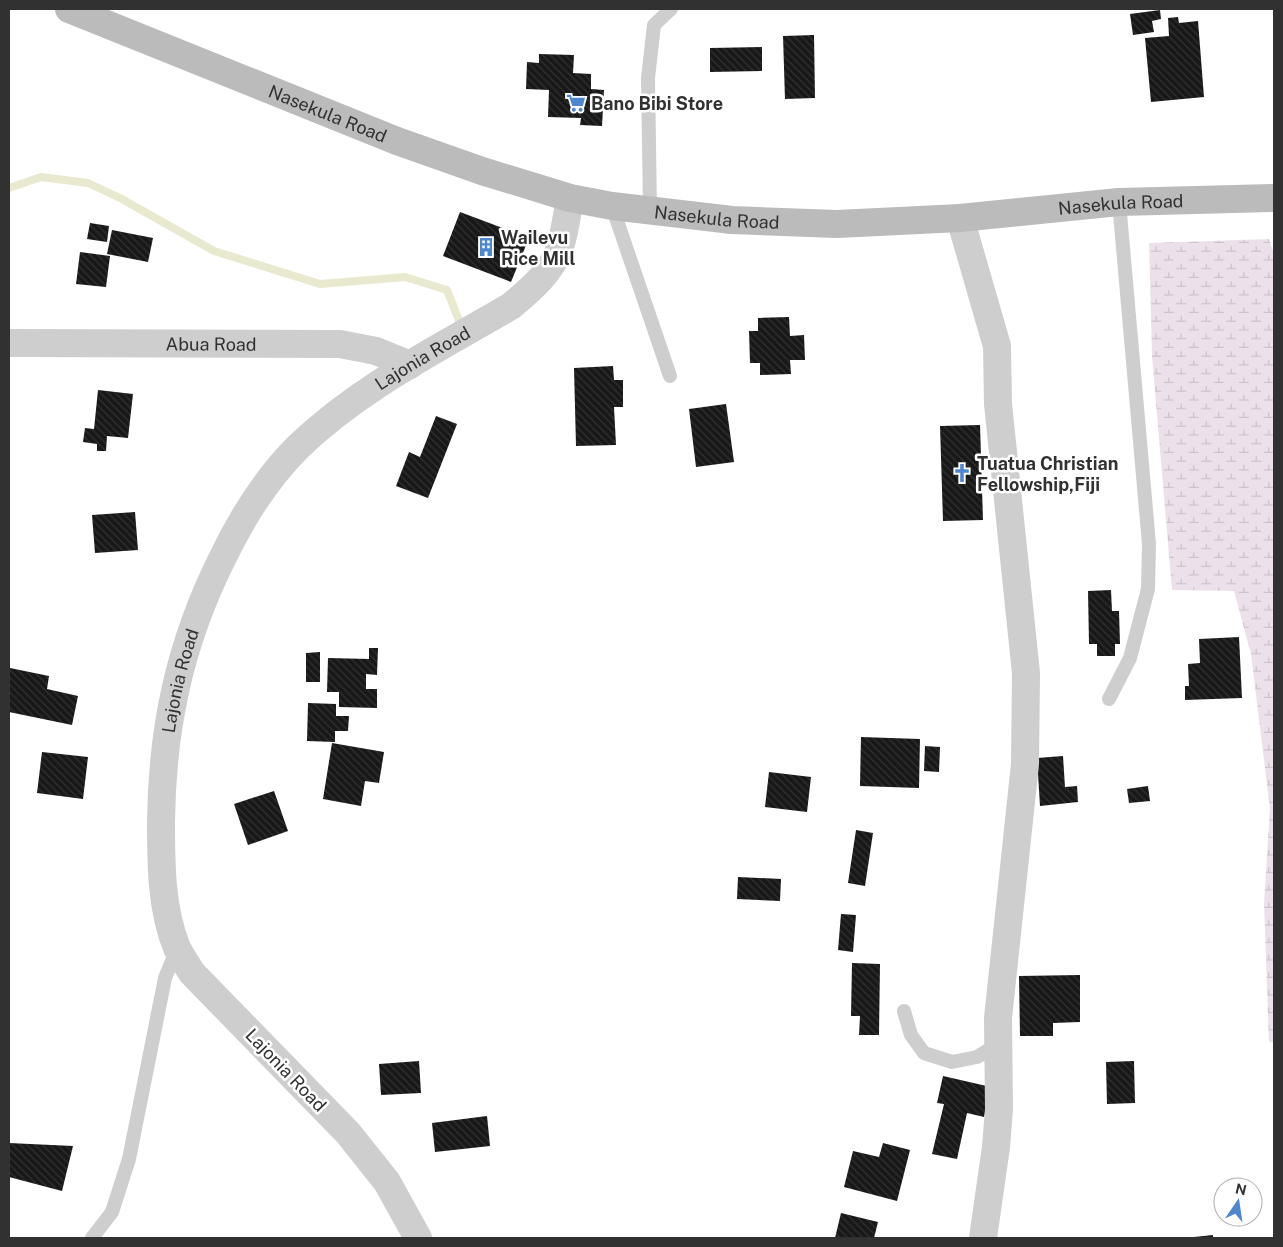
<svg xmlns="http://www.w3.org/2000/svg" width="1283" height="1247" viewBox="0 0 1283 1247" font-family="'Public Sans',sans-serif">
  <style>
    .wetland { fill: url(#wetland-marsh) }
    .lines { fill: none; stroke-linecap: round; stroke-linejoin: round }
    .stream { stroke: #e9e9d0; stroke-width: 8 }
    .building { fill: url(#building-back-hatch) }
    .lane { stroke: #cecece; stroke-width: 14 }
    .street { stroke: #cecece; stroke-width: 28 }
    .secondary { stroke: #bbb; stroke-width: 28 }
    .labels { text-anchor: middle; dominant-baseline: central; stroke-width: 5; stroke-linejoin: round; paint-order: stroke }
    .poi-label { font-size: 18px; font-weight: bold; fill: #313131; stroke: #fff; text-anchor: start }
    .street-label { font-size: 18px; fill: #313131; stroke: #fff }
  </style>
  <defs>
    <pattern id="wetland-marsh" width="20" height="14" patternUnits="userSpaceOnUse" patternTransform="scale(1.25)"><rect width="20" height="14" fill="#ece1eb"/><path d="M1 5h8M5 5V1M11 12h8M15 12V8" fill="none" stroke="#cbc2ca"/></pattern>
    <pattern id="building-back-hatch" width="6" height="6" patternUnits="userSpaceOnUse" patternTransform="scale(1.25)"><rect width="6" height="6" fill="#181818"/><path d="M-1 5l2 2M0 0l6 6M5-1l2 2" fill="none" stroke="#313131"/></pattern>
  </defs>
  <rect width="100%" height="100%" fill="#fff"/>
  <!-- wetland -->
  <polygon class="wetland" points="1269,239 1274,254 1274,1042 1269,1042 1264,903 1270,809 1251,654 1234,591 1172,590 1152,356 1149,243"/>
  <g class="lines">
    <!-- stream -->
    <polyline class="stream" points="9,188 41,177 88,183 120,198 214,251 320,284 405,277 447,290 460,323"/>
  </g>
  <!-- building -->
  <g class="building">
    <polygon points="1160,10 1161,19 1152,21 1154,32 1133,35 1130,14"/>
    <polygon points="1178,17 1179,23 1198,21 1204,97 1151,102 1145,38 1169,36 1168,18"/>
    <polygon points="814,35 815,98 785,99 783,36"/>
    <polygon points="762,47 762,71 710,72 710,48"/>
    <polygon points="539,54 574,55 573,73 591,74 591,89 604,90 602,126 580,125 581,118 548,117 549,90 526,89 527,62 539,63"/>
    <polygon points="460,212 529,238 511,282 443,256"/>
    <polygon points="90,223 109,226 107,242 87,239"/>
    <polygon points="112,230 153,238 148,262 107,254"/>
    <polygon points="80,252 110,256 106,287 76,284"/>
    <polygon points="789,317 790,336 804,335 805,360 790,360 791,374 760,375 760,363 750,363 749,331 758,331 758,318"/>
    <polygon points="613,366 614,380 623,380 623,407 614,407 616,445 576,446 574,368"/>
    <polygon points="98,390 133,394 128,438 107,436 106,451 97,451 97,444 83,442 85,428 94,429"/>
    <polygon points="726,404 734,462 696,467 689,409"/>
    <polygon points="436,416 457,424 428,498 396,486 409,452 420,457"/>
    <polygon points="980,425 983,520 943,521 940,426"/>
    <polygon points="135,512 138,550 95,553 92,515"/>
    <polygon points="1111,590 1112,611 1119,611 1120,644 1115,644 1115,656 1097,656 1097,644 1089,644 1088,591"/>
    <polygon points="1239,637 1242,698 1185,700 1185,686 1189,686 1188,664 1200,663 1199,639"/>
    <polygon points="369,648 378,648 377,675 366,674 366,689 377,689 377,708 339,707 339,692 327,692 328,658 369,659"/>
    <polygon points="320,652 320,682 306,682 306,653"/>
    <polygon points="10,668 49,676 47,689 78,696 72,725 9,712"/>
    <polygon points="308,703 336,704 336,716 349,716 348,731 335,731 335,742 307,741"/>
    <polygon points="861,737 920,739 919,788 860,786"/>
    <polygon points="332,743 384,752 379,783 365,781 361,806 323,799"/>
    <polygon points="925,746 940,747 939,772 924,771"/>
    <polygon points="42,752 88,757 83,799 37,793"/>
    <polygon points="1063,756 1065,787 1077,786 1078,802 1040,806 1037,758"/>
    <polygon points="769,772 811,777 807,812 765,807"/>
    <polygon points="1148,786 1150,801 1129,803 1127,789"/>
    <polygon points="274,791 288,831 248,845 234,804"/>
    <polygon points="856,830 873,833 865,886 848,883"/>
    <polygon points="738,877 781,879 780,901 737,899"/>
    <polygon points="841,914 856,915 853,952 838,950"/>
    <polygon points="852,963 880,964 879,1035 859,1035 860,1016 851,1016"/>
    <polygon points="1080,975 1080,1022 1053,1023 1053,1036 1020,1036 1019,976"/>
    <polygon points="419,1061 421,1093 381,1095 379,1064"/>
    <polygon points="1134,1061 1135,1103 1107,1104 1106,1062"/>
    <polygon points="943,1076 991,1087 984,1117 967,1113 957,1159 932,1154 944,1104 937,1103"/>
    <polygon points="487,1116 490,1146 435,1152 432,1123"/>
    <polygon points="9,1143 73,1146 62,1191 9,1177"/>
    <polygon points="883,1143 910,1150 897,1201 844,1187 853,1151 879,1157"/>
    <polygon points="841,1213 878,1222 874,1238 835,1238"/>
    <polygon points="1213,1235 1213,1238 1194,1238 1194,1237"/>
  </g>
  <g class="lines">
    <!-- lane -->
    <g class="lane">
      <polyline points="612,206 670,376"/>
      <polyline points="650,211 648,78 654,25 671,9"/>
      <polyline points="1109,699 1130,658 1148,589 1149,544 1119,202"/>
      <polyline points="904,1011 911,1035 924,1053 952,1062 977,1057 998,1044"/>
      <polyline points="92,1238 112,1212 129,1159 165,978 177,949"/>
    </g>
    <!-- street -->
    <g class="street">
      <polyline points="960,218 997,346 998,404 1026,673 1025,764 998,1018 999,1109 996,1147 983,1238"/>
      <path id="s1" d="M9,343L340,344L376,351L410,365"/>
      <path id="s2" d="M418,1238L387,1182L348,1133L192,973C187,965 181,956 177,948C161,909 161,863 161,822C162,727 180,643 222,559C242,517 265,480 298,447C360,387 438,349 511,306C530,290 552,272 560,247C565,232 567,214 570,198"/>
    </g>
    <!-- secondary -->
    <path class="secondary" id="s3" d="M69,9L397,141L482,171L570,198L612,206L732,220L837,224L960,218L1119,202L1274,198"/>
  </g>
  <!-- icons -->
  <defs>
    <g id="supermarket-bare" transform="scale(1.5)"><path d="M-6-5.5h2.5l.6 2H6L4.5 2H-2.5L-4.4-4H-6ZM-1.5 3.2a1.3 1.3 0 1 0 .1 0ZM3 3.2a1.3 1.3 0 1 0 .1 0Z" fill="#4c87d0" stroke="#fff" stroke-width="2.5" paint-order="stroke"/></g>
    <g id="building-bare" transform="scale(1.5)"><path d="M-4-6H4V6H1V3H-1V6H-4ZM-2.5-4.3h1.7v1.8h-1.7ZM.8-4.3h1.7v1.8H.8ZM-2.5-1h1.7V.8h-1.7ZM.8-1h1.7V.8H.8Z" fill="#4c87d0" stroke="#fff" stroke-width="2.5" paint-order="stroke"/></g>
    <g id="church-bare" transform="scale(1.5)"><path d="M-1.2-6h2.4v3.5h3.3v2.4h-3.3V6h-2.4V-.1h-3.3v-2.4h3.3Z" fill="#4c87d0" stroke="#fff" stroke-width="2.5" paint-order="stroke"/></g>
  </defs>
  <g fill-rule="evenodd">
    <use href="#supermarket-bare" x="576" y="103"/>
    <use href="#building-bare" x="486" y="247"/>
    <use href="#church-bare" x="962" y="473"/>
  </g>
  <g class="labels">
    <!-- poi labels -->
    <g class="poi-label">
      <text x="591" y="103">Bano Bibi Store</text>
      <text x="501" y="237">Wailevu<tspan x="501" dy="21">Rice Mill</tspan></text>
      <text x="977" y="463">Tuatua Christian<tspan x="977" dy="21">Fellowship,Fiji</tspan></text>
    </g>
    <!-- street labels -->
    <g class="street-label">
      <text stroke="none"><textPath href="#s3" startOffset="279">Nasekula Road</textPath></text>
      <text stroke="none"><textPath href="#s3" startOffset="1089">Nasekula Road</textPath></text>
      <text stroke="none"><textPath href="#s3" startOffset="684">Nasekula Road</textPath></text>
      <text stroke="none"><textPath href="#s1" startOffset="202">Abua Road</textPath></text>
      <text stroke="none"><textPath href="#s2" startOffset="1069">Lajonia Road</textPath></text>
      <text stroke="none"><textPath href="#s2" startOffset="650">Lajonia Road</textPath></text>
      <text transform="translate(286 1070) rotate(46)">Lajonia Road</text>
    </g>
  </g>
  <!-- border -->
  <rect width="1283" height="1247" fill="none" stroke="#313131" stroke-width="20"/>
  <!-- north arrow -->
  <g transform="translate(1238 1202) rotate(13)"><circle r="24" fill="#ffffff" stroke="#adadad"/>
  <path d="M0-4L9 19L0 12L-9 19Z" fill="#4c87d0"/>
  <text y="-8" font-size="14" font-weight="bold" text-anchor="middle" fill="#313131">N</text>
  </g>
</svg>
